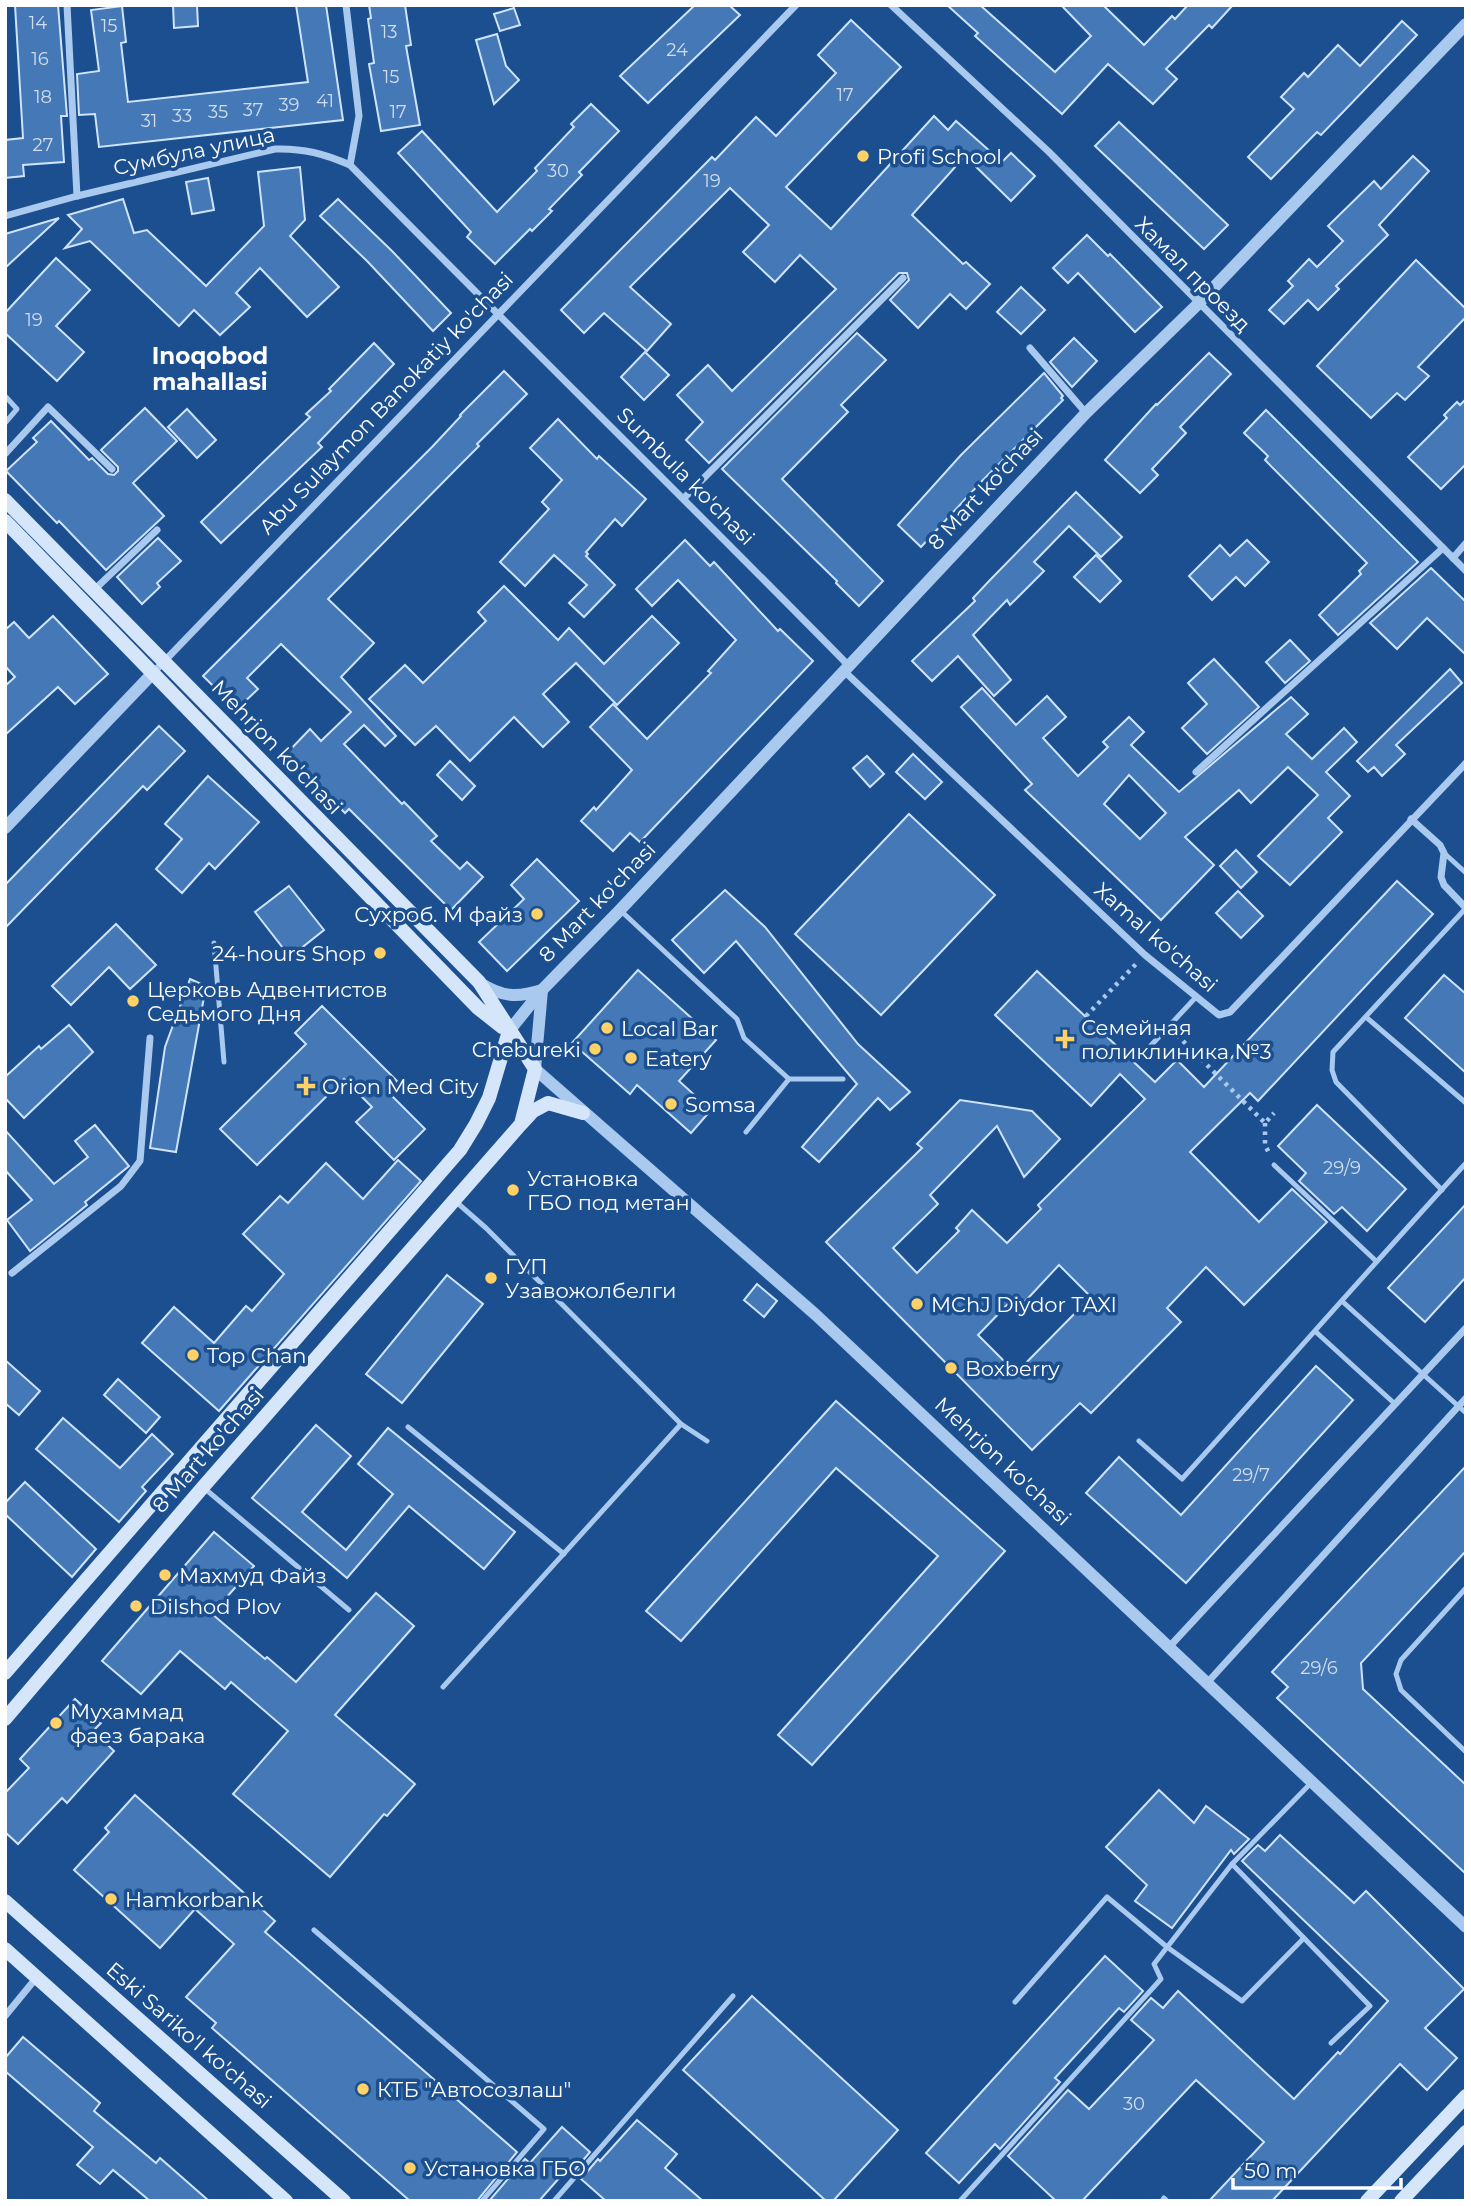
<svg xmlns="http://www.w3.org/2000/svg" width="1471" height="2206" viewBox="0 0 1471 2206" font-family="Montserrat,sans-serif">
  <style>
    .building { fill: #4478b7; stroke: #cfe3fa; stroke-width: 2; fill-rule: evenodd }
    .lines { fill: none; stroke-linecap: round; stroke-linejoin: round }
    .path { stroke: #a9c9ee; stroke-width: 4.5; stroke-dasharray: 3.5 5; stroke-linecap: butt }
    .service { stroke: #a9c9ee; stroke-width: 5 }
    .minor { stroke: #a9c9ee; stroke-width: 7 }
    .tertiary { stroke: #a9c9ee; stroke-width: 12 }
    .secondary { stroke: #d6e6fa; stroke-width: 14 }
    .poi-dot { fill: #ffd166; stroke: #1b4f8f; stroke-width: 2.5 }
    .labels { text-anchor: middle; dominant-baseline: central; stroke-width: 7; stroke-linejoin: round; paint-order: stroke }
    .number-label { font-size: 18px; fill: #d0dded }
    .street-label { font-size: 21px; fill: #fff; stroke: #1b4f8f }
    .poi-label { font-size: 21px; fill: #fff; stroke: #1b4f8f; text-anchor: start }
    .neighbourhood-label { font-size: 23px; font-weight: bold; fill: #fff; stroke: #1b4f8f }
  </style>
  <rect width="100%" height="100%" fill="#1b4f8f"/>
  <!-- building -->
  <g class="building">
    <polygon points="15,5 58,5 67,116 61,116 64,162 23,165 24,176 5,178 5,140 23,138"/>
    <polygon points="173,5 197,5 198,26 174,28"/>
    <polygon points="296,5 326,5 343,120 99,147 95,114 79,115 77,74 99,71 91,10 122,6 126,42 121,43 128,102 308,82"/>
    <polygon points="369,5 405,5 411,45 406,46 420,125 381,131 369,64 374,63 368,19 371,18"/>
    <polygon points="695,5 729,5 740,15 648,103 620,76"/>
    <polygon points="947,5 980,5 1055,72 1091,36 1061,5 1103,5 1144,45 1172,16 1175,19 1188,5 1233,5 1212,28 1209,25 1166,69 1177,79 1153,104 1108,64 1062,114 975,36 978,33"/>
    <polygon points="514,8 520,25 500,31 494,14"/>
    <polygon points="851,20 901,67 786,187 831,229 934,116 948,130 956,121 1002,162 1011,153 1035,176 1011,201 965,156 912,215 963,264 966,262 990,284 966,309 950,294 918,328 890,300 909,280 907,273 899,273 709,463 686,440 703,422 677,395 708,365 732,391 836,289 800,255 775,282 743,252 769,225 730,188 630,287 671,324 647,351 604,313 584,333 561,310 712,157 715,160 756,117 776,136 836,73 818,55"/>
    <polygon points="1402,21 1417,35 1321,135 1317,132 1271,179 1248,157 1294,109 1281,97 1304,73 1308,77 1338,45 1360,66"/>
    <polygon points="497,34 506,66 519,80 494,104 476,40"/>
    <polygon points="591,104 619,131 579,172 582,175 549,209 552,211 532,231 530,229 495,264 467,237 471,232 398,153 422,131 497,212 537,171 535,168 574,127 571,124"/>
    <polygon points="1119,122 1228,225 1204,249 1095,146"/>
    <polygon points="1413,156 1429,171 1379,225 1388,235 1336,286 1339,289 1318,310 1308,300 1284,324 1269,310 1293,286 1288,281 1309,259 1317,267 1343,241 1328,226 1374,181 1381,189"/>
    <polygon points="300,167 305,220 290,236 339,287 307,317 260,268 236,293 250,307 220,335 194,310 179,326 90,241 65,248 82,229 68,215 123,199 134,233 147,230 206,286 264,226 258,172"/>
    <polygon points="208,178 214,210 192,214 186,182"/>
    <polygon points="338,199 392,251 451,313 433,331 367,261 320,216"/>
    <polygon points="59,218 5,268 5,234"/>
    <polygon points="1087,235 1108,256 1110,254 1162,307 1135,332 1078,273 1068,283 1053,268"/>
    <polygon points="56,258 90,290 56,326 84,352 57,381 5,333 5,313"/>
    <polygon points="1416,260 1466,309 1466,317 1418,367 1429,376 1405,400 1397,393 1371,418 1317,366"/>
    <polygon points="1021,287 1045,310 1021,334 997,312"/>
    <polygon points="857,333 886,360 841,405 848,412 782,479 883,581 859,606 836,583 837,581 722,469"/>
    <polygon points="1074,338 1097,361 1072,387 1050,362"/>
    <polygon points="374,343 394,364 318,443 322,447 221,543 201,522 310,417 306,414 331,391 329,389"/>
    <polygon points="645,352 669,375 644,400 621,377"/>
    <polygon points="1209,353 1231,374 1180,427 1186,433 1152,469 1158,475 1140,493 1105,460 1156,404 1157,405"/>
    <polygon points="504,371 527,394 477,444 479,446 462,463 328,599 374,643 341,677 396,736 385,746 364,725 344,744 402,804 404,802 437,836 431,841 460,869 467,862 483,877 451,910 349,809 345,813 287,753 310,729 321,741 351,712 281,644 247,678 258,689 237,709 203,676 432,447 461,416 460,415"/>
    <polygon points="1044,373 1063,396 1061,398 1063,400 982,481 921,547 898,525 961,455"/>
    <polygon points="1466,399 1466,464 1441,489 1408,457 1447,418 1444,415 1457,402 1460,405"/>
    <polygon points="145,408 177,441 133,483 164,516 106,570 59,521 57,523 6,471 37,442 33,438 51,421 89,460 92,458 108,474 114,475 118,471 118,467 101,450"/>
    <polygon points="187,409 216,440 197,458 168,427"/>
    <polygon points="1266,410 1418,562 1338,635 1319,615 1361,574 1359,571 1367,563 1265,460 1268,456 1244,433"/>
    <polygon points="558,419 597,459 599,456 646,499 622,526 615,519 586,552 588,554 586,556 615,585 584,617 569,603 587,585 554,555 525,586 500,562 549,509 542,502 562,480 530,448"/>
    <polygon points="1076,492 1122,537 1101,557 1069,526 1034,562 1044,571 1010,605 1007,600 973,635 1011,680 994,696 958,656 932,681 912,661 975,601 973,598 991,579"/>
    <polygon points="158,538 181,561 157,583 160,587 142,604 117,577"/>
    <polygon points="685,540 710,566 714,562 778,631 780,629 813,661 640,842 630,833 613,851 581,821 594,807 596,810 632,770 590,727 613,704 647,739 711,673 708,671 736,640 678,580 652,606 636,589"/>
    <polygon points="1247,540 1269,562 1245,586 1236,577 1212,600 1189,576 1220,545 1230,556"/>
    <polygon points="1096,555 1121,581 1100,602 1074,577"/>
    <polygon points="1431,568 1466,602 1466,655 1427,618 1397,649 1370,623"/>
    <polygon points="504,586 558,640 569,628 604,664 652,616 679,643 617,705 576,663 543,694 569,722 543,747 514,717 470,761 436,726 415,745 369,699 405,665 423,683 486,621 478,612"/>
    <polygon points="53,616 108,674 75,704 58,687 5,735 5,686 15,677 5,666 5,630 14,622 29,638"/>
    <polygon points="1290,640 1310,661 1285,683 1266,662"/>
    <polygon points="1214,659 1259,707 1207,754 1182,728 1207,704 1188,683"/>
    <polygon points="1450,669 1462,683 1396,745 1405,754 1382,776 1374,767 1368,772 1357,761"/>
    <path d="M982,688L1016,725L1047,696L1066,717L1043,738L1078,776L1108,747L1103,742L1129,717L1144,732L1131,745L1179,792L1291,697L1308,714L1286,734L1312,759L1344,728L1357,742L1326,772L1350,796L1328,818L1342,832L1290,885L1258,856L1318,795L1288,767L1251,803L1239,790L1185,837L1214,865L1161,920L1025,790L1032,784L961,707ZM1129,775L1166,813L1140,839L1104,804Z"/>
    <polygon points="159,726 185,751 147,790 143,786 5,928 5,885"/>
    <polygon points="913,754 942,782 925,799 896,772"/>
    <polygon points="867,756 884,774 870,787 853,768"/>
    <polygon points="450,761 475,786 462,800 437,775"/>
    <polygon points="208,776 259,822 215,869 209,863 182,893 156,869 182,839 165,824"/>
    <polygon points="909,814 995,895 881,1015 795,934"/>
    <polygon points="1236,850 1257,872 1241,888 1220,866"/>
    <polygon points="537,859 579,901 507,971 479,942 524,899 511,885"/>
    <path d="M1397,881L1433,914L1258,1101L1250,1093L1190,1152L1259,1222L1292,1189L1327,1222L1244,1305L1206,1267L1167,1308L1181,1322L1091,1413L1080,1403L1032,1450L826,1242L922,1148L917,1144L960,1100L1032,1111L1060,1139L1024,1177L997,1126L930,1195L938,1204L893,1248L917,1273L959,1231L956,1228L972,1210L1007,1243L1041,1209L1038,1205L1145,1099L1120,1074L1091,1106L995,1015L1037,971L1155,1082L1177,1060L1204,1087ZM1059,1265L1091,1297L1016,1373L978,1335L1009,1303L1017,1310Z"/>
    <polygon points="289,886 324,930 290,957 255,912"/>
    <polygon points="725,890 765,927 858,1044 910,1092 890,1110 878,1098 819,1162 802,1147 857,1084 736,941 704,973 672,940"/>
    <polygon points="1238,891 1263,916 1241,938 1216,913"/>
    <polygon points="116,924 156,965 130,989 109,967 71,1005 52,986"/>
    <polygon points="638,970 716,1040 679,1081 711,1110 691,1133 637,1085 630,1094 572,1043"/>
    <polygon points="1444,975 1466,994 1466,1073 1405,1018"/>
    <polygon points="190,979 206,986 176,1152 150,1148 165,1047"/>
    <polygon points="322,1006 397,1081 387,1091 425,1129 394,1160 356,1122 372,1107 344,1079 257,1165 220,1129 306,1044 295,1033"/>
    <polygon points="69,1025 93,1052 24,1118 5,1098 5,1077 39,1046 41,1049"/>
    <polygon points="1317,1105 1406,1189 1367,1231 1342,1207 1334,1214 1299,1181 1306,1173 1278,1146"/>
    <polygon points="95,1125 129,1166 85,1202 87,1205 30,1251 7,1220 32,1200 5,1170 5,1130 54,1184 88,1157 75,1141"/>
    <polygon points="398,1160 421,1181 219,1411 142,1343 174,1307 214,1343 246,1306 252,1311 284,1274 243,1234 280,1196 288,1203 326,1163 363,1199"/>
    <polygon points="1466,1204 1466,1277 1425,1322 1388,1288"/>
    <polygon points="447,1275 483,1304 402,1403 366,1374"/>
    <polygon points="757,1284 777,1301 764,1317 744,1300"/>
    <polygon points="5,1360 40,1391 19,1415 5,1403"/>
    <polygon points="1316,1366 1353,1400 1186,1583 1086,1493 1119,1457 1181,1515"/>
    <polygon points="118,1379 160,1417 146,1433 104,1395"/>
    <polygon points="836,1401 1005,1551 812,1765 778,1735 938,1556 836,1468 681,1641 646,1611"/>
    <polygon points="63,1418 120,1468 152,1434 173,1454 142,1487 146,1491 119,1522 36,1449"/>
    <polygon points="316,1425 351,1456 302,1512 346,1550 393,1494 358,1464 388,1428 515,1532 484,1569 409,1506 347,1578 252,1498"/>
    <polygon points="1466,1466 1466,1551 1361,1663 1363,1689 1466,1785 1466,1874 1277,1698 1288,1687 1272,1672"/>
    <polygon points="25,1482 96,1549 72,1577 5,1514 5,1503"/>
    <polygon points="214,1532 254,1566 212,1614 265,1659 267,1657 296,1682 376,1593 414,1626 335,1715 415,1784 387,1816 384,1814 330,1877 233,1794 288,1731 231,1682 225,1689 180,1651 141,1694 102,1661"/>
    <polygon points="75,1699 101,1723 93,1731 114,1751 67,1803 62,1798 18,1844 5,1832 5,1793 29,1768 20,1759"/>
    <polygon points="1159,1790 1194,1823 1206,1806 1249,1839 1234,1854 1231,1850 1172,1928 1135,1901 1147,1885 1106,1847"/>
    <polygon points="135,1795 275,1921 265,1932 517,2152 477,2201 410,2201 212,2028 216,2023 186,1997 234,1944 195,1909 160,1948 74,1870 109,1832 105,1828"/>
    <polygon points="1280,1835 1354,1903 1366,1891 1464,1989 1425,2028 1457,2058 1427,2090 1400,2064 1272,2201 1209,2201 1264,2142 1196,2080 1082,2201 1056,2201 1008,2156 1068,2090 1089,2109 1154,2040 1131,2020 1151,1998 1163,2008 1178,1991 1294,2099 1338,2052 1340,2054 1388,2001 1242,1861 1258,1845 1265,1851"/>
    <polygon points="1105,1956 1143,1991 1124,2012 1119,2008 1055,2078 1060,2082 1000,2149 995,2144 959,2183 926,2153"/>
    <polygon points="752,1996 898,2130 833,2201 826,2201 683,2070"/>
    <polygon points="23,2037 100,2103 94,2111 156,2163 160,2158 209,2201 150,2201 113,2170 100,2184 77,2165 93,2147 5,2071 5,2058"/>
    <polygon points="637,2120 677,2154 665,2168 703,2201 606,2201 581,2179 598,2159 600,2161"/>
    <polygon points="562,2127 590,2152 573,2172 568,2168 539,2201 489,2201 525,2159 530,2163"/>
  </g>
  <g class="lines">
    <!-- path -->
    <g class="path">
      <polyline points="1086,1016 1136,964"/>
      <polyline points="1177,1035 1265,1123 1274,1113"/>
      <polyline points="1265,1123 1265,1145 1269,1153"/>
    </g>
    <!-- service -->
    <g class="service">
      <polyline points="5,396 17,409 5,423"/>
      <polyline points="1444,853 1466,873"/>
      <polyline points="620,910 737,1019 744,1038 789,1079"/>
      <polyline points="214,943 224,1062"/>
      <polyline points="1366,1017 1466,1103"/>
      <polyline points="1143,1054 1197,996"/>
      <polyline points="746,1132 789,1079 843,1079"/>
      <polyline points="1274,1165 1376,1261"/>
      <polyline points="1442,1190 1336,1082 1332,1070 1333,1052 1466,908"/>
      <polyline points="1343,1302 1466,1413"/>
      <polyline points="1316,1332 1395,1404"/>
      <polyline points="681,1424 707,1441"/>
      <polyline points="408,1427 564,1554"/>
      <path d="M1139,1441L1182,1479C1277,1374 1370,1268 1466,1163"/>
      <polyline points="204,1488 349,1610"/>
      <polyline points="1466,1588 1401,1660 1396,1674 1401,1690 1466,1752"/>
      <polyline points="443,1687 681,1424 486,1228 454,1200"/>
      <polyline points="1312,1782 1232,1864 1370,2006 1331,2043"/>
      <polyline points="314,1930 544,2129 482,2201"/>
      <polyline points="1015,2002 1107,1897 1167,1947 1242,2001 1304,1938"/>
      <polyline points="554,2201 733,1996"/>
      <polyline points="960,2201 1161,1979 1154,1964 1232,1864"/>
      <polyline points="1162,2201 1164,2198 1167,2201"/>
    </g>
    <!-- minor -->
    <g class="minor">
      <polyline points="67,5 77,196"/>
      <polyline points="346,5 359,116 350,165"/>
      <polyline points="891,5 1049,152 1466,571"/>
      <path d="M5,216L77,196L275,149C303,148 325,154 350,165C515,333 683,497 848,665"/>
      <polyline points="1030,348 1086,413"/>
      <polyline points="5,454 48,407 112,469"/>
      <polyline points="684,498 903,278"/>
      <polyline points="1453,558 1466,543"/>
      <polyline points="94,590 157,530"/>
      <polyline points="844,671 1145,955 1219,1015 1230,1012 1466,763"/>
      <polyline points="153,673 796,5"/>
      <polyline points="1196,772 1443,548"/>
      <polyline points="1411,819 1440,845 1444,853 1441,877 1444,885 1466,908"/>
      <polyline points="12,1273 121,1186 140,1161 150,1038"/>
      <polyline points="1170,1646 1466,1328"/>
      <polyline points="1207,1683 1466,1398"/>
      <polyline points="5,2016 37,1977"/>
    </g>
    <!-- tertiary -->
    <g class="tertiary">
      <polyline points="5,828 153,673"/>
      <path d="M480,983C502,997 517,998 542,990"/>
      <polyline points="542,990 535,1069 816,1315 1466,1927"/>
      <polyline points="509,1031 542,990 620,910 1086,413 1198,304 1466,24"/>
    </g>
    <!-- secondary -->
    <g class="secondary">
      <polyline points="5,500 479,982 535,1069 521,1124 203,1487 5,1719"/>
      <polyline points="5,521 478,1008 502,1027"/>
      <polyline points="522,1123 533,1111 548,1103 583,1113"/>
      <polyline points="5,1673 460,1150 476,1124 489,1098 509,1031"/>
      <polyline points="5,1901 344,2201"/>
      <polyline points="5,1949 286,2201"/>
      <polyline points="1367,2201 1466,2096"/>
      <polyline points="1401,2201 1466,2132"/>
    </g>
  </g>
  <!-- markers -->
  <g class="poi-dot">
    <circle cx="863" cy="156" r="7"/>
    <circle cx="537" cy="914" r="7"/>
    <circle cx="380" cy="953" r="7"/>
    <circle cx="133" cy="1001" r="7"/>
    <circle cx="607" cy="1028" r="7"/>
    <path d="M1061.5 1028.5h7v7h7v7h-7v7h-7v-7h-7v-7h7z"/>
    <circle cx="595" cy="1049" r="7"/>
    <circle cx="631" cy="1058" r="7"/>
    <path d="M302.5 1075.5h7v7h7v7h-7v7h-7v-7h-7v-7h7z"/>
    <circle cx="671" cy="1104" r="7"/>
    <circle cx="513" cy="1190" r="7"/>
    <circle cx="491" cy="1278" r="7"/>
    <circle cx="917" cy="1304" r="7"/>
    <circle cx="193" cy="1355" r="7"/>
    <circle cx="951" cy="1368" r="7"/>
    <circle cx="165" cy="1575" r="7"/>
    <circle cx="136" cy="1606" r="7"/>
    <circle cx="56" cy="1723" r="7"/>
    <circle cx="111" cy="1899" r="7"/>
    <circle cx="363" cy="2089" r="7"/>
    <circle cx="410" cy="2168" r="7"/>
  </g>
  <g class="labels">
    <!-- number labels -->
    <g class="number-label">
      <text x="38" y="23">14</text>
      <text x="109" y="26">15</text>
      <text x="389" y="32">13</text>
      <text x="677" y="50">24</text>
      <text x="40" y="59">16</text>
      <text x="391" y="77">15</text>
      <text x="845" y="95">17</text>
      <text x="43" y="97">18</text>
      <text x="325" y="101">41</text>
      <text x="289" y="105">39</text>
      <text x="253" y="110">37</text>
      <text x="218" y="112">35</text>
      <text x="398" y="112">17</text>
      <text x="182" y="116">33</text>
      <text x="149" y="121">31</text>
      <text x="43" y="145">27</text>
      <text x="558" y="171">30</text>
      <text x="712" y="181">19</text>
      <text x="34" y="320">19</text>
      <text x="1342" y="1168">29/9</text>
      <text x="1251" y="1475">29/7</text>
      <text x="1319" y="1668">29/6</text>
      <text x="1134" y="2104">30</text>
    </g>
    <!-- street labels -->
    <g class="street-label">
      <text transform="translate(194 151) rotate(-12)">Сумбула улица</text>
      <text transform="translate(1193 274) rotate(45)">Хамал проезд</text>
      <text transform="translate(386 403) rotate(-46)">Abu Sulaymon Banokatiy ko'chasi</text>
      <text transform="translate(686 476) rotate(45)">Sumbula ko'chasi</text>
      <text transform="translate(985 489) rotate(-47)">8 Mart ko'chasi</text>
      <text transform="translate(277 747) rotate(46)">Mehrjon ko'chasi</text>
      <text transform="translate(597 902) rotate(-46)">8 Mart ko'chasi</text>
      <text transform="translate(1156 937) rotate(41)">Xamal ko'chasi</text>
      <text transform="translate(208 1450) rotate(-49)">8 Mart ko'chasi</text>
      <text transform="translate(1003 1461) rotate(43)">Mehrjon ko'chasi</text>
      <text transform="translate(189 2035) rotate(41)">Eski Sariko'l ko'chasi</text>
    </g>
    <!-- poi labels -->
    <g class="poi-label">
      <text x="877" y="156">Profi School</text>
      <text x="523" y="914" text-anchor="end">Сухроб. М файз</text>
      <text x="366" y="953" text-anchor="end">24-hours Shop</text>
      <text x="147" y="989">Церковь Адвентистов<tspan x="147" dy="24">Седьмого Дня</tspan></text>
      <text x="1081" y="1027">Семейная<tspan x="1081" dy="24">поликлиника №3</tspan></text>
      <text x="621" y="1028">Local Bar</text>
      <text x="581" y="1049" text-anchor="end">Chebureki</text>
      <text x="645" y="1058">Eatery</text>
      <text x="322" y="1086">Orion Med City</text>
      <text x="685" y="1104">Somsa</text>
      <text x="527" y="1178">Установка<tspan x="527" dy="24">ГБО под метан</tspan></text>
      <text x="505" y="1266">ГУП<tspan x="505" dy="24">Узавожолбелги</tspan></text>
      <text x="931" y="1304">MChJ Diydor TAXI</text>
      <text x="207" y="1355">Top Chan</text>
      <text x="965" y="1368">Boxberry</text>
      <text x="179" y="1575">Махмуд Файз</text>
      <text x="150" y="1606">Dilshod Plov</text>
      <text x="70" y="1711">Мухаммад<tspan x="70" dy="24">фаез барака</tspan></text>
      <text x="125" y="1899">Hamkorbank</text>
      <text x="377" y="2089">КТБ "Автосозлаш"</text>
      <text x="424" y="2168">Установка ГБО</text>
    </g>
    <!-- neighbourhood labels -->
    <g class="neighbourhood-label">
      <text x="210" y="356">Inoqobod<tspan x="210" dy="26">mahallasi</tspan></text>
    </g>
  </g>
  <!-- border -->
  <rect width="1471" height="2206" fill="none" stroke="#ffffff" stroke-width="14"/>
  <!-- scale -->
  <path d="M1233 2178v10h168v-10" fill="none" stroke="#ffffff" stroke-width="3.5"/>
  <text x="1244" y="2178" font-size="21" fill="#ffffff" stroke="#1b4f8f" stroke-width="5" paint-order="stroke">50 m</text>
</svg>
